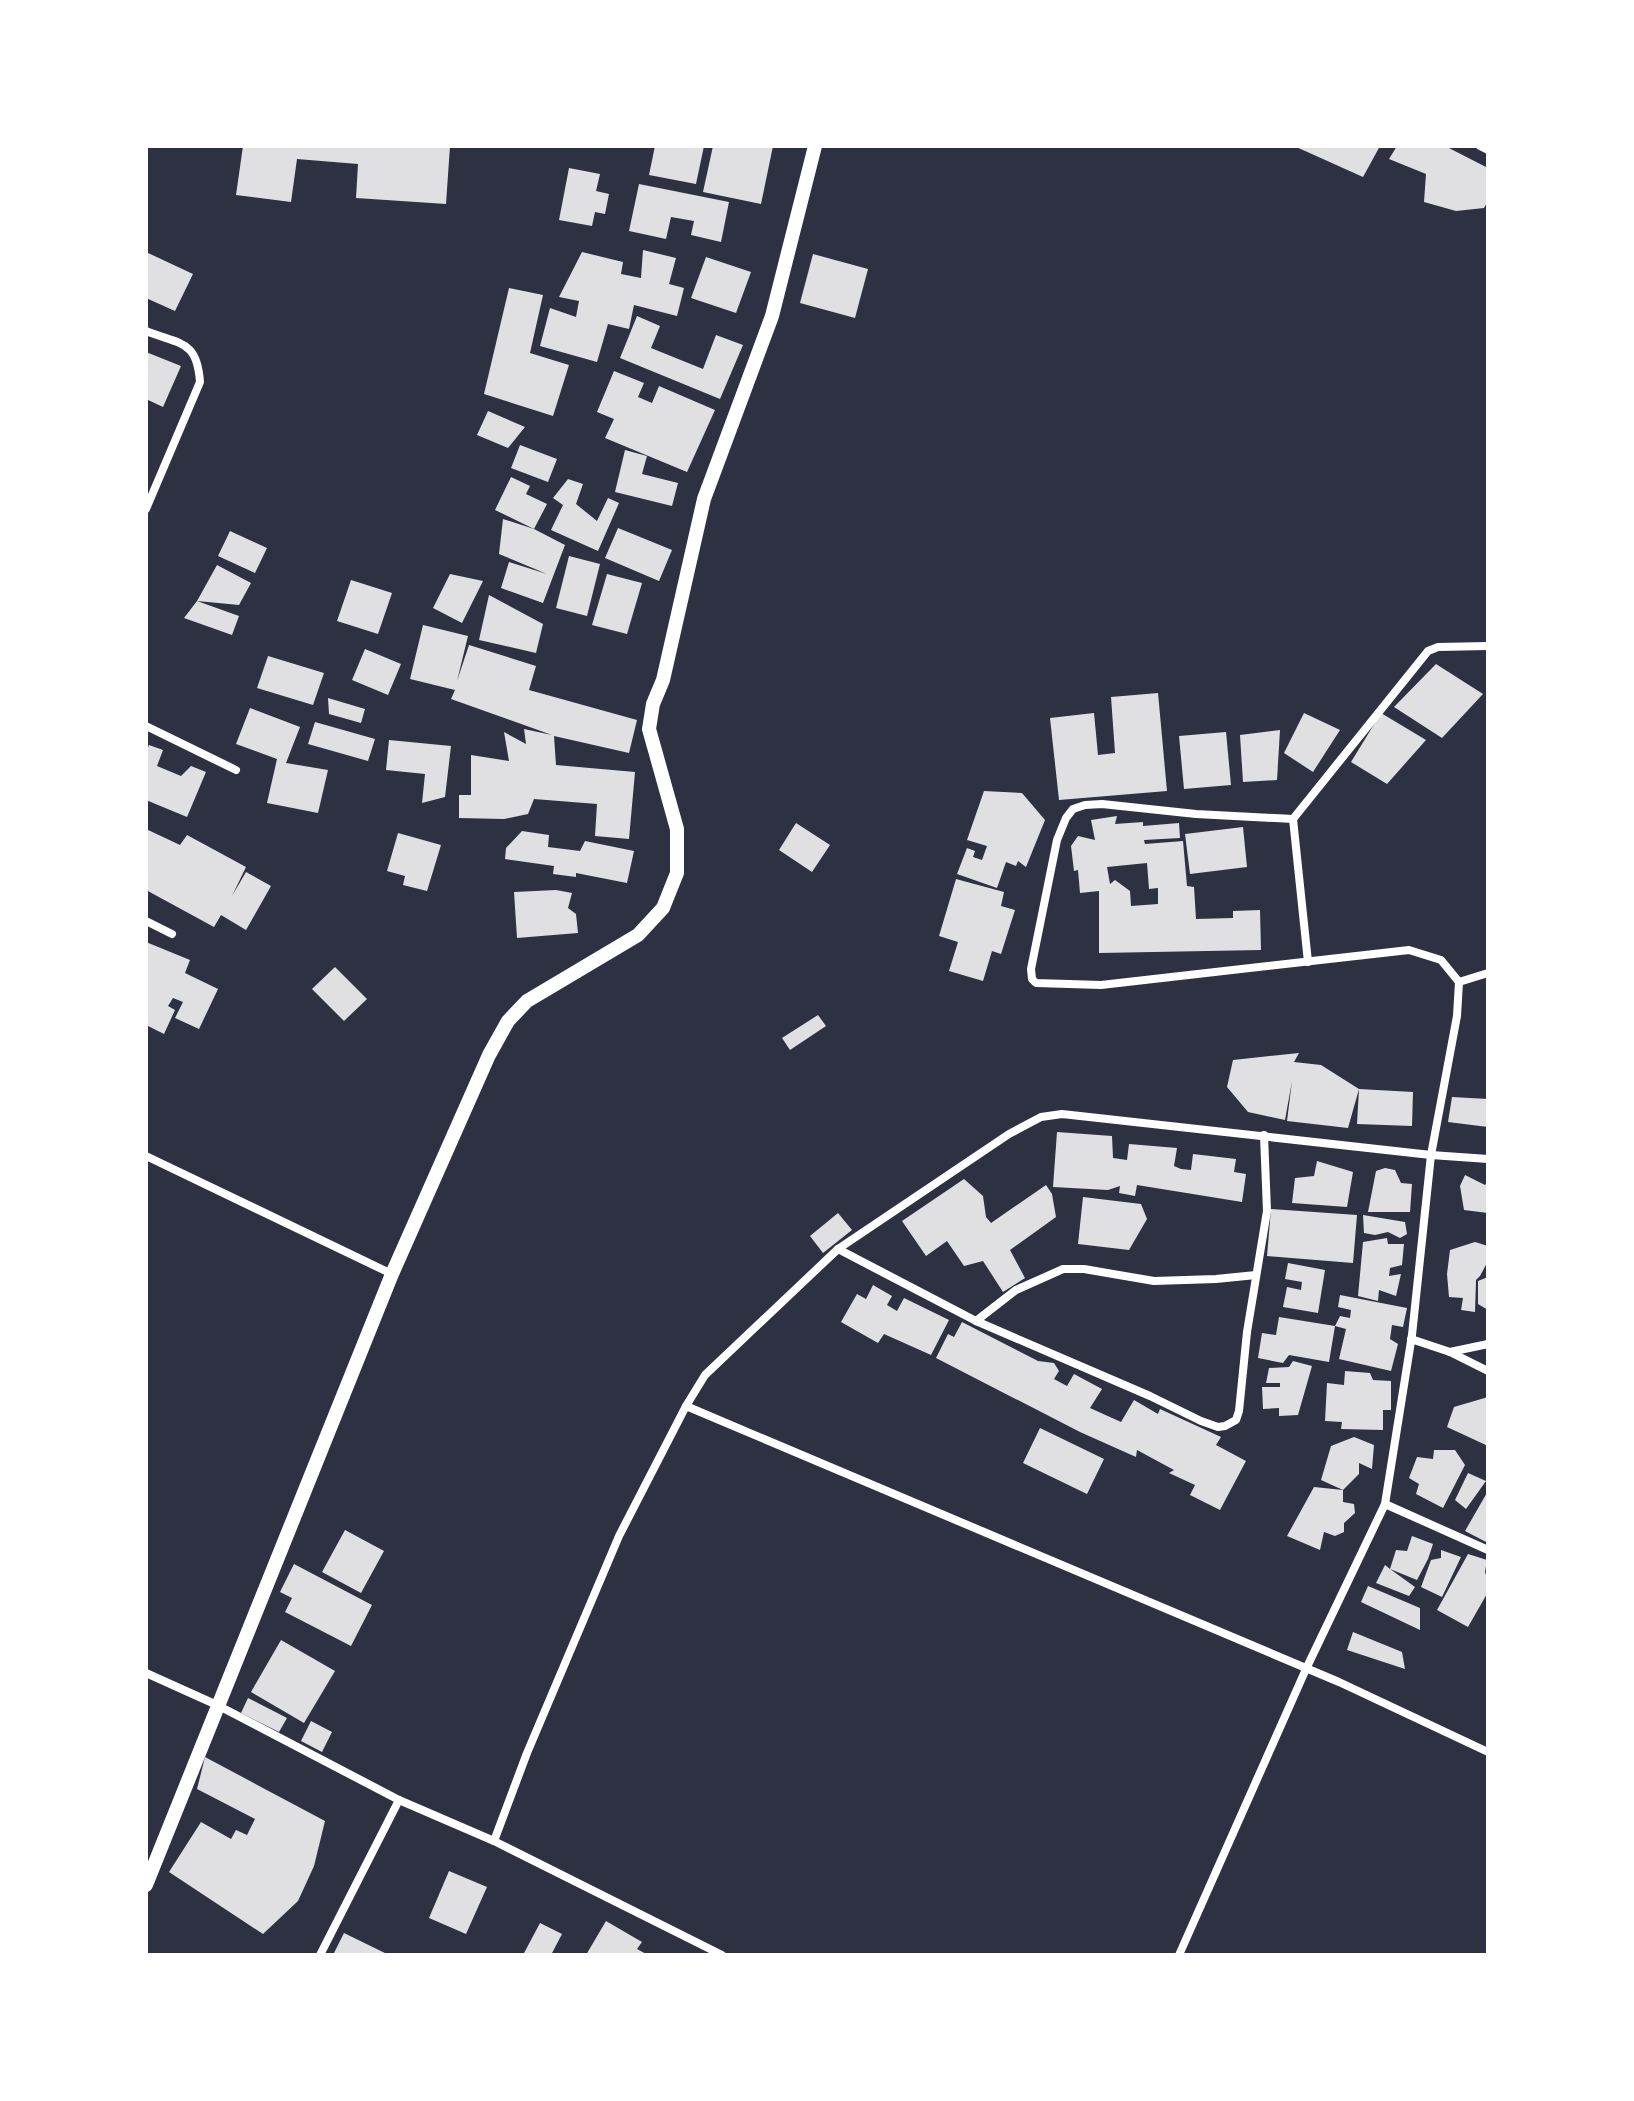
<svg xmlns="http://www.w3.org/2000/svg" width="1634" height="2101" viewBox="0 0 1634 2101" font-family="'Public Sans',sans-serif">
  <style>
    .building { fill: #e0e0e3; fill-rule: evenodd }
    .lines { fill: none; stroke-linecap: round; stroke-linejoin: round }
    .minor { stroke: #fff; stroke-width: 8 }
    .tertiary { stroke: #fff; stroke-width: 14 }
  </style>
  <rect width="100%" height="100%" fill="#2d3142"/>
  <!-- building -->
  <g class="building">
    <polygon points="243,146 450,146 446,204 356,198 358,164 297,159 291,202 236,195"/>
    <polygon points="655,146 704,146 696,184 649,175"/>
    <polygon points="713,146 773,146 761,204 703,192"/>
    <polygon points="1294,146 1380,146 1363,177"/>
    <polygon points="1397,146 1445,146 1488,168 1488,201 1484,208 1456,211 1424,202 1426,174 1389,159"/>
    <polygon points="569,168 600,174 596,191 609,194 605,214 595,212 592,226 559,220"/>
    <polygon points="639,184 729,202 721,242 691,235 694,221 671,217 666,239 629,231"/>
    <polygon points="643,250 676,258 669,284 684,288 677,316 634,305 629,329 608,324 597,362 540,346 550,308 576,317 579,301 559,297 582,252 623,262 621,274 641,278"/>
    <polygon points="146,252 193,274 175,311 146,298"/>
    <polygon points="813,254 868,269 855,318 800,303"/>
    <polygon points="706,257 751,272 736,313 691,298"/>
    <polygon points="509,288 543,295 530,353 569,365 553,416 484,394"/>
    <polygon points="637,316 660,326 651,348 703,369 716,335 743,345 720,399 620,358"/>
    <polygon points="146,352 181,366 163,407 146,399"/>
    <polygon points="614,371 644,383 638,397 652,403 659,386 715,410 687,472 605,438 614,419 597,412"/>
    <polygon points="488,411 525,427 508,448 477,435"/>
    <polygon points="520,445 557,459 548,482 511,468"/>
    <polygon points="625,450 647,456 642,474 678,483 672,506 615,492"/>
    <polygon points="511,477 530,486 526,494 547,504 534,529 495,510"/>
    <polygon points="568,479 583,484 576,504 597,521 608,498 619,503 598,551 551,530 563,505 553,498"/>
    <polygon points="503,519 534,529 565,545 543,603 501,588 509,562 547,574 499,554"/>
    <polygon points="618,528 672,550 659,581 605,558"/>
    <polygon points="230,531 267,548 255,573 218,556"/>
    <polygon points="569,556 600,564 587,616 556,608"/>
    <polygon points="217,565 251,583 239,605 197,601 239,616 232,635 184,618 197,601"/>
    <polygon points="450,574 483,581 462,623 433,608"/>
    <polygon points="607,574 642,583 627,634 592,625"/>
    <polygon points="351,580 392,593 378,634 337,621"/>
    <polygon points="489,595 543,624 536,653 479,640"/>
    <polygon points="423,625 468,636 457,681 469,645 536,666 529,690 637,720 629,753 554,736 556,765 635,772 629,839 595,836 597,804 534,799 528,814 504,819 459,818 459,795 471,795 471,755 509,761 504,732 526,744 524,729 552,735 451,699 455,690 410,679"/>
    <polygon points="365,649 401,664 388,695 352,680"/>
    <polygon points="268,656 324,673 313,705 257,688"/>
    <polygon points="1436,664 1483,694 1442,738 1394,707"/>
    <polygon points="1158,693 1167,791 1059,800 1050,718 1094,713 1098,755 1115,753 1111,697"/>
    <polygon points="328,698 365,709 361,723 329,714"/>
    <polygon points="250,708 300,727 286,763 328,770 318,813 267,803 277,759 236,744"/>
    <polygon points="1304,713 1340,730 1313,772 1284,753"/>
    <polygon points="1381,713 1426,740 1387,784 1351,762"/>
    <polygon points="315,722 375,739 368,761 308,744"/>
    <polygon points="1280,730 1277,780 1243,782 1240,735"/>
    <polygon points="1226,732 1231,785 1184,789 1179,736"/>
    <polygon points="389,740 451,746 445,797 422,803 425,774 386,770"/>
    <polygon points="149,745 163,750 157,766 181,776 191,766 206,772 187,817 146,800 146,752"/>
    <polygon points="984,791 1022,793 1045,820 1026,867 1018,861 1016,866 1006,862 997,888 957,874 967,848 975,851 973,857 982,860 987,846 967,840"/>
    <path d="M1117,816L1115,824L1143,822V826L1179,823L1180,838L1144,840L1145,844L1183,841L1187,886L1194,887L1196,919L1233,918V911L1260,910L1261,950L1099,953V891L1080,893L1078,870L1074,871L1071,846L1078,836L1095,840L1091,820ZM1147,863L1149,889L1158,888V904L1131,906L1130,891L1115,880L1110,884L1107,867Z"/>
    <polygon points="796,823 830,845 812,872 779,850"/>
    <polygon points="1243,827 1247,867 1190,874 1185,834"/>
    <polygon points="146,829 180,845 187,835 246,867 232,896 246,872 271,886 246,930 221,915 214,927 146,890"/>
    <polygon points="522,831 549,835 548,847 580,851 585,841 634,851 627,883 576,873 576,877 553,874 554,866 505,859 506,848"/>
    <polygon points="398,833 441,845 427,891 403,885 405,876 387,871"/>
    <polygon points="956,879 1004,892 1001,906 1015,910 1001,954 992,951 983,981 949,971 958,942 939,936"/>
    <polygon points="556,890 572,893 568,908 576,914 578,933 517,938 514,892"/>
    <polygon points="146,942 190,960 185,973 218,989 199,1029 175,1018 183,1002 173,998 168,1006 175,1010 164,1034 146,1025"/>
    <polygon points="335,967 367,999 344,1021 312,989"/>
    <polygon points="818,1015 826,1026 790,1050 782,1038"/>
    <polygon points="1299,1053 1294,1062 1321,1065 1359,1089 1413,1092 1412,1126 1357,1124 1359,1089 1348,1128 1287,1121 1292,1081 1285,1120 1248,1112 1227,1087 1233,1060"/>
    <polygon points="1452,1097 1488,1099 1488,1127 1448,1122"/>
    <polygon points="1057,1132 1112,1136 1113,1158 1127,1160 1129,1144 1177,1148 1174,1166 1181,1169 1191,1170 1193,1154 1236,1159 1234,1172 1246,1174 1242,1202 1137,1185 1135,1196 1119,1193 1120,1186 1108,1190 1053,1187"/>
    <polygon points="1317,1161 1353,1172 1347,1207 1292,1203 1295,1178 1314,1176"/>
    <polygon points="1385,1168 1395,1170 1401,1183 1412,1184 1410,1212 1368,1212 1376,1171"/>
    <polygon points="1465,1175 1485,1185 1488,1180 1488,1213 1464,1210 1460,1186"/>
    <polygon points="964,1179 983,1196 986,1217 991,1223 1046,1185 1052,1194 1056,1217 1010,1250 1025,1278 1003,1292 983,1261 964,1266 947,1241 926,1256 902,1221"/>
    <polygon points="1083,1197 1141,1204 1147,1219 1129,1250 1078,1244"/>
    <polygon points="1271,1209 1357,1215 1353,1263 1267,1256"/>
    <polygon points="838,1213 852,1230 823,1253 810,1236"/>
    <polygon points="1363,1215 1405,1222 1407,1234 1400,1238 1388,1232 1375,1235 1364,1233"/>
    <polygon points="1387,1238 1388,1244 1404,1244 1402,1265 1390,1268 1389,1276 1401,1274 1396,1296 1379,1290 1378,1301 1358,1296 1363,1242"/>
    <polygon points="1475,1242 1488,1246 1488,1261 1480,1276 1476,1280 1475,1312 1461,1310 1463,1298 1449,1297 1447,1274 1450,1250"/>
    <polygon points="1288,1263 1325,1270 1318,1313 1283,1307 1287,1287 1301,1290 1302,1282 1285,1279"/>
    <polygon points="1488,1277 1488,1310 1478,1304 1478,1281"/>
    <polygon points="873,1285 892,1296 887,1305 897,1311 904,1298 949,1320 931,1355 884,1334 878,1343 841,1322 857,1294 866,1299"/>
    <polygon points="1340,1295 1407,1308 1403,1327 1392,1325 1390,1339 1398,1344 1391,1371 1339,1359 1346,1329 1335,1326 1340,1316 1350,1318 1351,1310 1338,1307"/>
    <polygon points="1279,1317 1335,1326 1329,1362 1289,1355 1283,1363 1258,1358 1262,1333 1276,1335"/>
    <polygon points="962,1322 1038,1361 1054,1363 1059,1371 1054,1379 1067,1386 1074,1374 1102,1389 1090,1408 1121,1422 1134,1400 1158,1414 1160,1409 1221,1437 1216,1445 1246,1461 1220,1510 1190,1495 1195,1485 1169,1473 1174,1470 1137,1450 1136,1457 1080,1432 936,1358 948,1334 954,1337"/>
    <polygon points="1293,1361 1312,1366 1298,1415 1279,1416 1279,1408 1263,1409 1262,1387 1280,1387 1280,1383 1266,1383 1269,1368 1289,1367"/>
    <polygon points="1345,1371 1370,1373 1373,1380 1391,1381 1391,1410 1383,1410 1383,1430 1341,1429 1342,1422 1325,1421 1327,1383 1344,1385"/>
    <polygon points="1488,1397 1488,1446 1447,1427 1454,1407"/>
    <polygon points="1040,1428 1104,1459 1087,1494 1023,1463"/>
    <polygon points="1354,1437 1374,1445 1372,1469 1359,1463 1359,1474 1343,1490 1321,1480 1331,1446"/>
    <polygon points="1434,1450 1455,1450 1465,1465 1443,1508 1416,1494 1419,1484 1409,1478 1417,1457 1433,1459"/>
    <polygon points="1468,1473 1486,1481 1466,1509 1455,1500"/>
    <polygon points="1314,1487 1343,1490 1343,1502 1354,1504 1355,1513 1344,1523 1344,1532 1335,1536 1324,1532 1320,1550 1287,1536"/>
    <polygon points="1488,1491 1488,1543 1465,1531"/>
    <polygon points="345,1530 384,1551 361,1593 322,1572"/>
    <polygon points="1412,1536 1433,1544 1428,1559 1417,1580 1390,1569 1415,1587 1409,1596 1376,1583 1385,1565 1390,1569 1396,1550 1407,1551"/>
    <polygon points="1441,1550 1461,1557 1442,1597 1421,1587 1431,1560 1441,1558"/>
    <polygon points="1468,1554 1487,1560 1485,1572 1488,1581 1488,1592 1468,1627 1437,1610"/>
    <polygon points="294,1564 372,1605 351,1646 285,1612 292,1598 280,1592"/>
    <polygon points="1368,1586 1420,1608 1420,1630 1361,1602"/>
    <polygon points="1353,1632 1402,1652 1405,1669 1347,1650"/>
    <polygon points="281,1640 335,1671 304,1723 251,1692"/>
    <polygon points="248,1698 287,1718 279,1732 241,1713"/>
    <polygon points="311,1721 332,1732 322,1752 301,1741"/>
    <polygon points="205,1757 325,1821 314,1866 298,1901 263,1934 169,1872 201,1822 231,1839 236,1830 247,1835 255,1819 197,1789"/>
    <polygon points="449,1871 487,1887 466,1934 429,1918"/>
    <polygon points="606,1921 642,1942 637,1949 648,1955 586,1955"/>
    <polygon points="540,1923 562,1934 551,1955 523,1955"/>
    <polygon points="344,1933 389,1955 333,1955"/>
  </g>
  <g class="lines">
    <!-- minor -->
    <g class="minor">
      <polyline points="1480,146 1488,150"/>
      <path d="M146,331C181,345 197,340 200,382L146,509"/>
      <polyline points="146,726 236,770"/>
      <polyline points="146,921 172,934"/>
      <polyline points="1308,962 1293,819 1428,651 1438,647 1488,646"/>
      <polyline points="1459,982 1488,973"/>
      <polyline points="146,1156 392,1274"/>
      <polyline points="838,1249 976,1321 1150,1396 1201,1421 1218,1427 1225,1426 1236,1420 1239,1411 1247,1332 1267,1211 1264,1135"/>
      <polyline points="976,1321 1016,1290 1063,1269 1084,1269 1154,1281 1216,1279 1256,1275"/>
      <polyline points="1411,1339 1450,1352 1488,1371"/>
      <polyline points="1450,1352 1488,1344"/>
      <polyline points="686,1406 705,1375 838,1249 1009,1134 1041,1117 1062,1114 1431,1155 1488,1159"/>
      <polyline points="1385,1504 1488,1550"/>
      <polyline points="146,1673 217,1705 399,1800 494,1841 722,1955"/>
      <polyline points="494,1841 527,1753 619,1536 686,1406 1339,1682 1488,1752"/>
      <polyline points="320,1955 399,1800"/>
      <polyline points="1179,1955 1306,1669 1385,1504 1412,1335 1431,1155 1457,1016 1459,982 1441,960 1409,950 1101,985 1036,983 1032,979 1031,969 1057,840 1066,818 1073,809 1085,805 1102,804 1196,814 1293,819"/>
    </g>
    <!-- tertiary -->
    <polyline class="tertiary" points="146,1885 392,1274 489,1055 508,1021 527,1001 638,935 663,908 677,873 677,829 649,729 653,704 663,680 704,499 772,316 815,146"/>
  </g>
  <!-- border -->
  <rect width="1634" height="2101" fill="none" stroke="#ffffff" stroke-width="296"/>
</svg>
